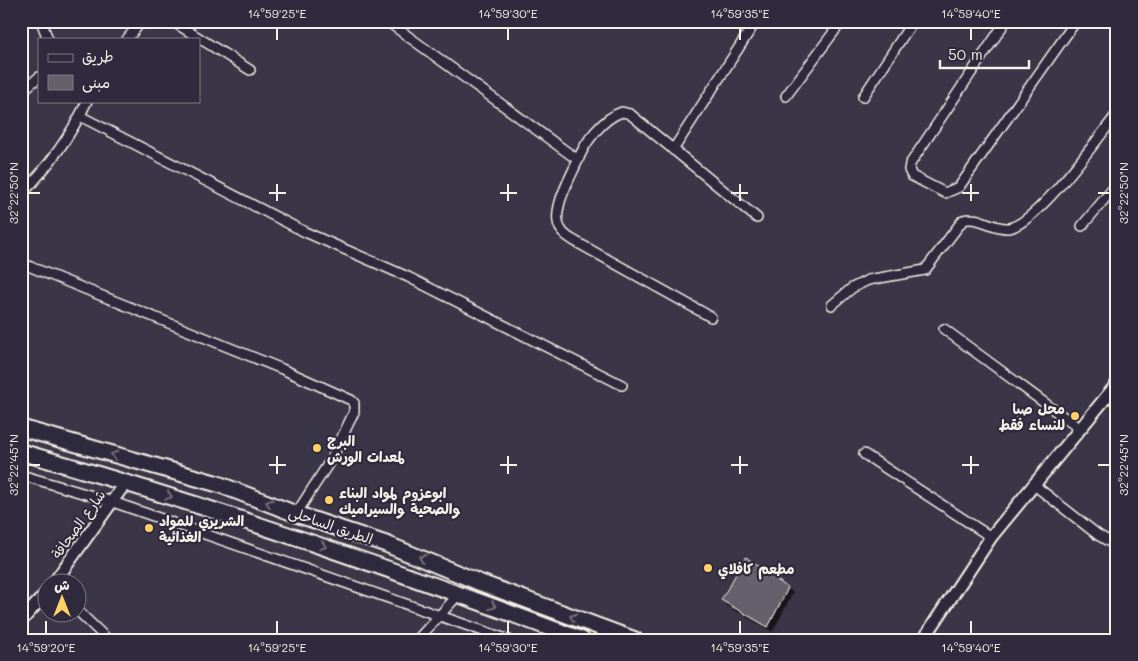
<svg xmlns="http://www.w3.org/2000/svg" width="1138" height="661" viewBox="0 0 1138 661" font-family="Mali,'Playpen Sans Arabic',sans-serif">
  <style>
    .building { fill: #65616c; stroke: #f4f1e8; filter: url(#shadow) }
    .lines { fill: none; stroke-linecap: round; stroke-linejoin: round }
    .minor-casing { stroke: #f4f1e8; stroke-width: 12 }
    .tertiary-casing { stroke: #f4f1e8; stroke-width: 15 }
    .trunk-casing { stroke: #f4f1e8; stroke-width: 19 }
    .minor { stroke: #2f2a3d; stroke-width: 9 }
    .tertiary { stroke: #2f2a3d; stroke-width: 11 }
    .trunk { stroke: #2f2a3d; stroke-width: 15 }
    .oneway { stroke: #747079 }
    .ticks { fill: none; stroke: #f4f1e8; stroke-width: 2 }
    .poi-dot { fill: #ffd166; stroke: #2f2a3d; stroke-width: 2 }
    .labels { text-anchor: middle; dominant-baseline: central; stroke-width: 4.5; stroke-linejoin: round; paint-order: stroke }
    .poi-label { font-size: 14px; font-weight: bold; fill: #f4f1e8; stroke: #2f2a3d; text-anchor: start }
    .street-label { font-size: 14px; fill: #f4f1e8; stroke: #2f2a3d }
    .neatline { fill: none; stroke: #f4f1e8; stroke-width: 2 }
    .ticks-label { font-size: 12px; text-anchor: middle; fill: #f4f1e8 }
  </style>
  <defs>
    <filter id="shadow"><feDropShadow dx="4.5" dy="4.5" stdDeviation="0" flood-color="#0009"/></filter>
  </defs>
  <rect width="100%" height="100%" fill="#3b3647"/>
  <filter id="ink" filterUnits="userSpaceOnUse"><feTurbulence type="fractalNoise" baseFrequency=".02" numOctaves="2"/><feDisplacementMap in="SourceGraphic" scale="10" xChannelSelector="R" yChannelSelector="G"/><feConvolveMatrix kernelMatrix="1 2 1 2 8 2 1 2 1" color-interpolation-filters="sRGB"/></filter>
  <g filter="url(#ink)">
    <!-- building -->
    <polygon class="building" points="746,557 788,588 768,627 721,600"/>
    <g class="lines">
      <!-- minor casing -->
      <g class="minor-casing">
        <g id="minor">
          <polyline points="41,21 48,39"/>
          <polyline points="172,21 250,70"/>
          <path d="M387,21L578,160C571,177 548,214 562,231C565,236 573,240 578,243L711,317"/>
          <polyline points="1006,21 910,164 909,170 912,176 945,193 959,187 1076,21"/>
          <polyline points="127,39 142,21"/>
          <polyline points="21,92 39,77"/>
          <polyline points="786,96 842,21"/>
          <polyline points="863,97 913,21"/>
          <polyline points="80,116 305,232 408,277 622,385"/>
          <polyline points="673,150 756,21"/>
          <path d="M578,160C585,142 603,118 622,112L630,114L757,218"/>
          <path d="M21,195C48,167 71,136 87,101"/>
          <polyline points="1082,226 1117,184"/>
          <polyline points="21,263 282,369 351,400 354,403 354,412 332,458 296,514"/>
          <path d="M832,305L852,288L868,280L925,270L963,220C979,215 992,229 1008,228C1036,225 1098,138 1117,114"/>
          <polyline points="944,329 1080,429"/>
          <polyline points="864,454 991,537"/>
          <polyline points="21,475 113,502 509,640"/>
          <polyline points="1033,484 1098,535 1117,546"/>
          <polyline points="78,611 108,640"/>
          <polyline points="417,640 459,594"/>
        </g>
      </g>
      <!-- tertiary casing -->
      <g class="tertiary-casing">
        <g id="tertiary">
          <polyline points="53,584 126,482"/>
          <polyline points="21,621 48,591"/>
          <polyline points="923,640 991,537 1117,384"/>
        </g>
      </g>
      <!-- trunk casing -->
      <g class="trunk-casing">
        <g id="trunk">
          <polyline points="21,428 218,484 296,514 386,544 481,583 635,640"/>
          <path d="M21,452C211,506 397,570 582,640"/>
        </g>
      </g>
      <!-- minor -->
      <use href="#minor" class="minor"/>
      <!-- tertiary -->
      <use href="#tertiary" class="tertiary"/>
      <!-- trunk -->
      <use href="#trunk" class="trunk"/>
    </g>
    <!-- one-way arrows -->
    <defs><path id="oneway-chevron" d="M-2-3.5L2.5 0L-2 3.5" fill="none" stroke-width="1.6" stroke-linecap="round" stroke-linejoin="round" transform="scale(1.25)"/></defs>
    <g class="oneway">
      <use href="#oneway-chevron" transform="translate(114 455) rotate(-164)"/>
      <use href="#oneway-chevron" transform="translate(169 496) rotate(18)"/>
      <use href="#oneway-chevron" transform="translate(269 503) rotate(-159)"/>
      <use href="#oneway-chevron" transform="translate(323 546) rotate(19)"/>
      <use href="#oneway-chevron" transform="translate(422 558) rotate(-157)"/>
      <use href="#oneway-chevron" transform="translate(493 606) rotate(21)"/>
      <use href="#oneway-chevron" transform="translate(573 617) rotate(-160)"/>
    </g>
  </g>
  <!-- ticks -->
  <path class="ticks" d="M277,28V40M508,28V40M740,28V40M971,28V40M277,184V201M508,184V201M740,184V201M971,184V201M28,193H40M269,193H286M500,193H517M731,193H748M962,193H979M1098,193H1110M277,456V474M508,456V474M740,456V474M971,456V474M28,465H40M269,465H286M500,465H517M731,465H748M962,465H979M1098,465H1110M46,621V634M277,621V634M508,621V634M740,621V634M971,621V634"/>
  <!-- markers -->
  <g class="poi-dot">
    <circle cx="1075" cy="416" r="5"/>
    <circle cx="317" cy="448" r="5"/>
    <circle cx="329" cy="500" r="5"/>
    <circle cx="149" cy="528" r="5"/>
    <circle cx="708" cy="568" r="5"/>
  </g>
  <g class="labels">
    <!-- poi labels -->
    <g class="poi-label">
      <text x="1065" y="408" text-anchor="end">محل صبا<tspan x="1065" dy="16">للنساء فقط</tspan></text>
      <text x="327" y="440">البرج<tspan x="327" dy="16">لمعدات الورش</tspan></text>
      <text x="339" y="492">ابوعزوم لمواد البناء<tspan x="339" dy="16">والصحية والسيراميك</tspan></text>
      <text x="159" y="520">الشريري للمواد<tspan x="159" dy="16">الغذائية</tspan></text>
      <text x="718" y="568">مطعم كافلاي</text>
    </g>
    <!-- street labels -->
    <g class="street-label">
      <text transform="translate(78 524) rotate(-54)">شارع الصحافة</text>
      <text transform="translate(331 525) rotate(19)">الطريق الساحلى</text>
    </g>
  </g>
  <!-- margin -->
  <rect width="1138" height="661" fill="none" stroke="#2f2a3d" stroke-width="55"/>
  <!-- legend -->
  <rect x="38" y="38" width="162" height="65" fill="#2f2a3d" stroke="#7e7a81"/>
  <rect x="48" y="54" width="25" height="8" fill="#2f2a3d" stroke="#7e7a81"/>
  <text x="82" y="62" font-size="15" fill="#f4f1e8">طريق</text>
  <rect x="48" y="75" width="25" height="15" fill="#65616c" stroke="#7e7a81"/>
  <text x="82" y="88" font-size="15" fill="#f4f1e8">مبنى</text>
  <!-- north arrow -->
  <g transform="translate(62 598)"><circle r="24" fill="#2f2a3d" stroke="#7e7a81"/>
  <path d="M0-4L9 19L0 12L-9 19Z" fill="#ffd166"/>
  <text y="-8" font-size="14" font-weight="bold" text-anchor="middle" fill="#f4f1e8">ش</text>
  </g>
  <!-- scale -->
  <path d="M940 60v8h89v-8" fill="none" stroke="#f4f1e8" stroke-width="2.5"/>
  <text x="948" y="60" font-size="15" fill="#f4f1e8" stroke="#2f2a3d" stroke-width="4" paint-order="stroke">50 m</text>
  <rect x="28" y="28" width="1082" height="606" class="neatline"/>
  <g class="ticks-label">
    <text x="277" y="18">14°59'25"E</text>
    <text x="508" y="18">14°59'30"E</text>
    <text x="740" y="18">14°59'35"E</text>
    <text x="971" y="18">14°59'40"E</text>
    <text transform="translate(14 193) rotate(-90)" y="4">32°22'50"N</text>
    <text transform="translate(1124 193) rotate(-90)" y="4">32°22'50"N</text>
    <text transform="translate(14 465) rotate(-90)" y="4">32°22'45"N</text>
    <text transform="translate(1124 465) rotate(-90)" y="4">32°22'45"N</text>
    <text x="46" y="652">14°59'20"E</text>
    <text x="277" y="652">14°59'25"E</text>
    <text x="508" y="652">14°59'30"E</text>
    <text x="740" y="652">14°59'35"E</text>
    <text x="971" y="652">14°59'40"E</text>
  </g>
</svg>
